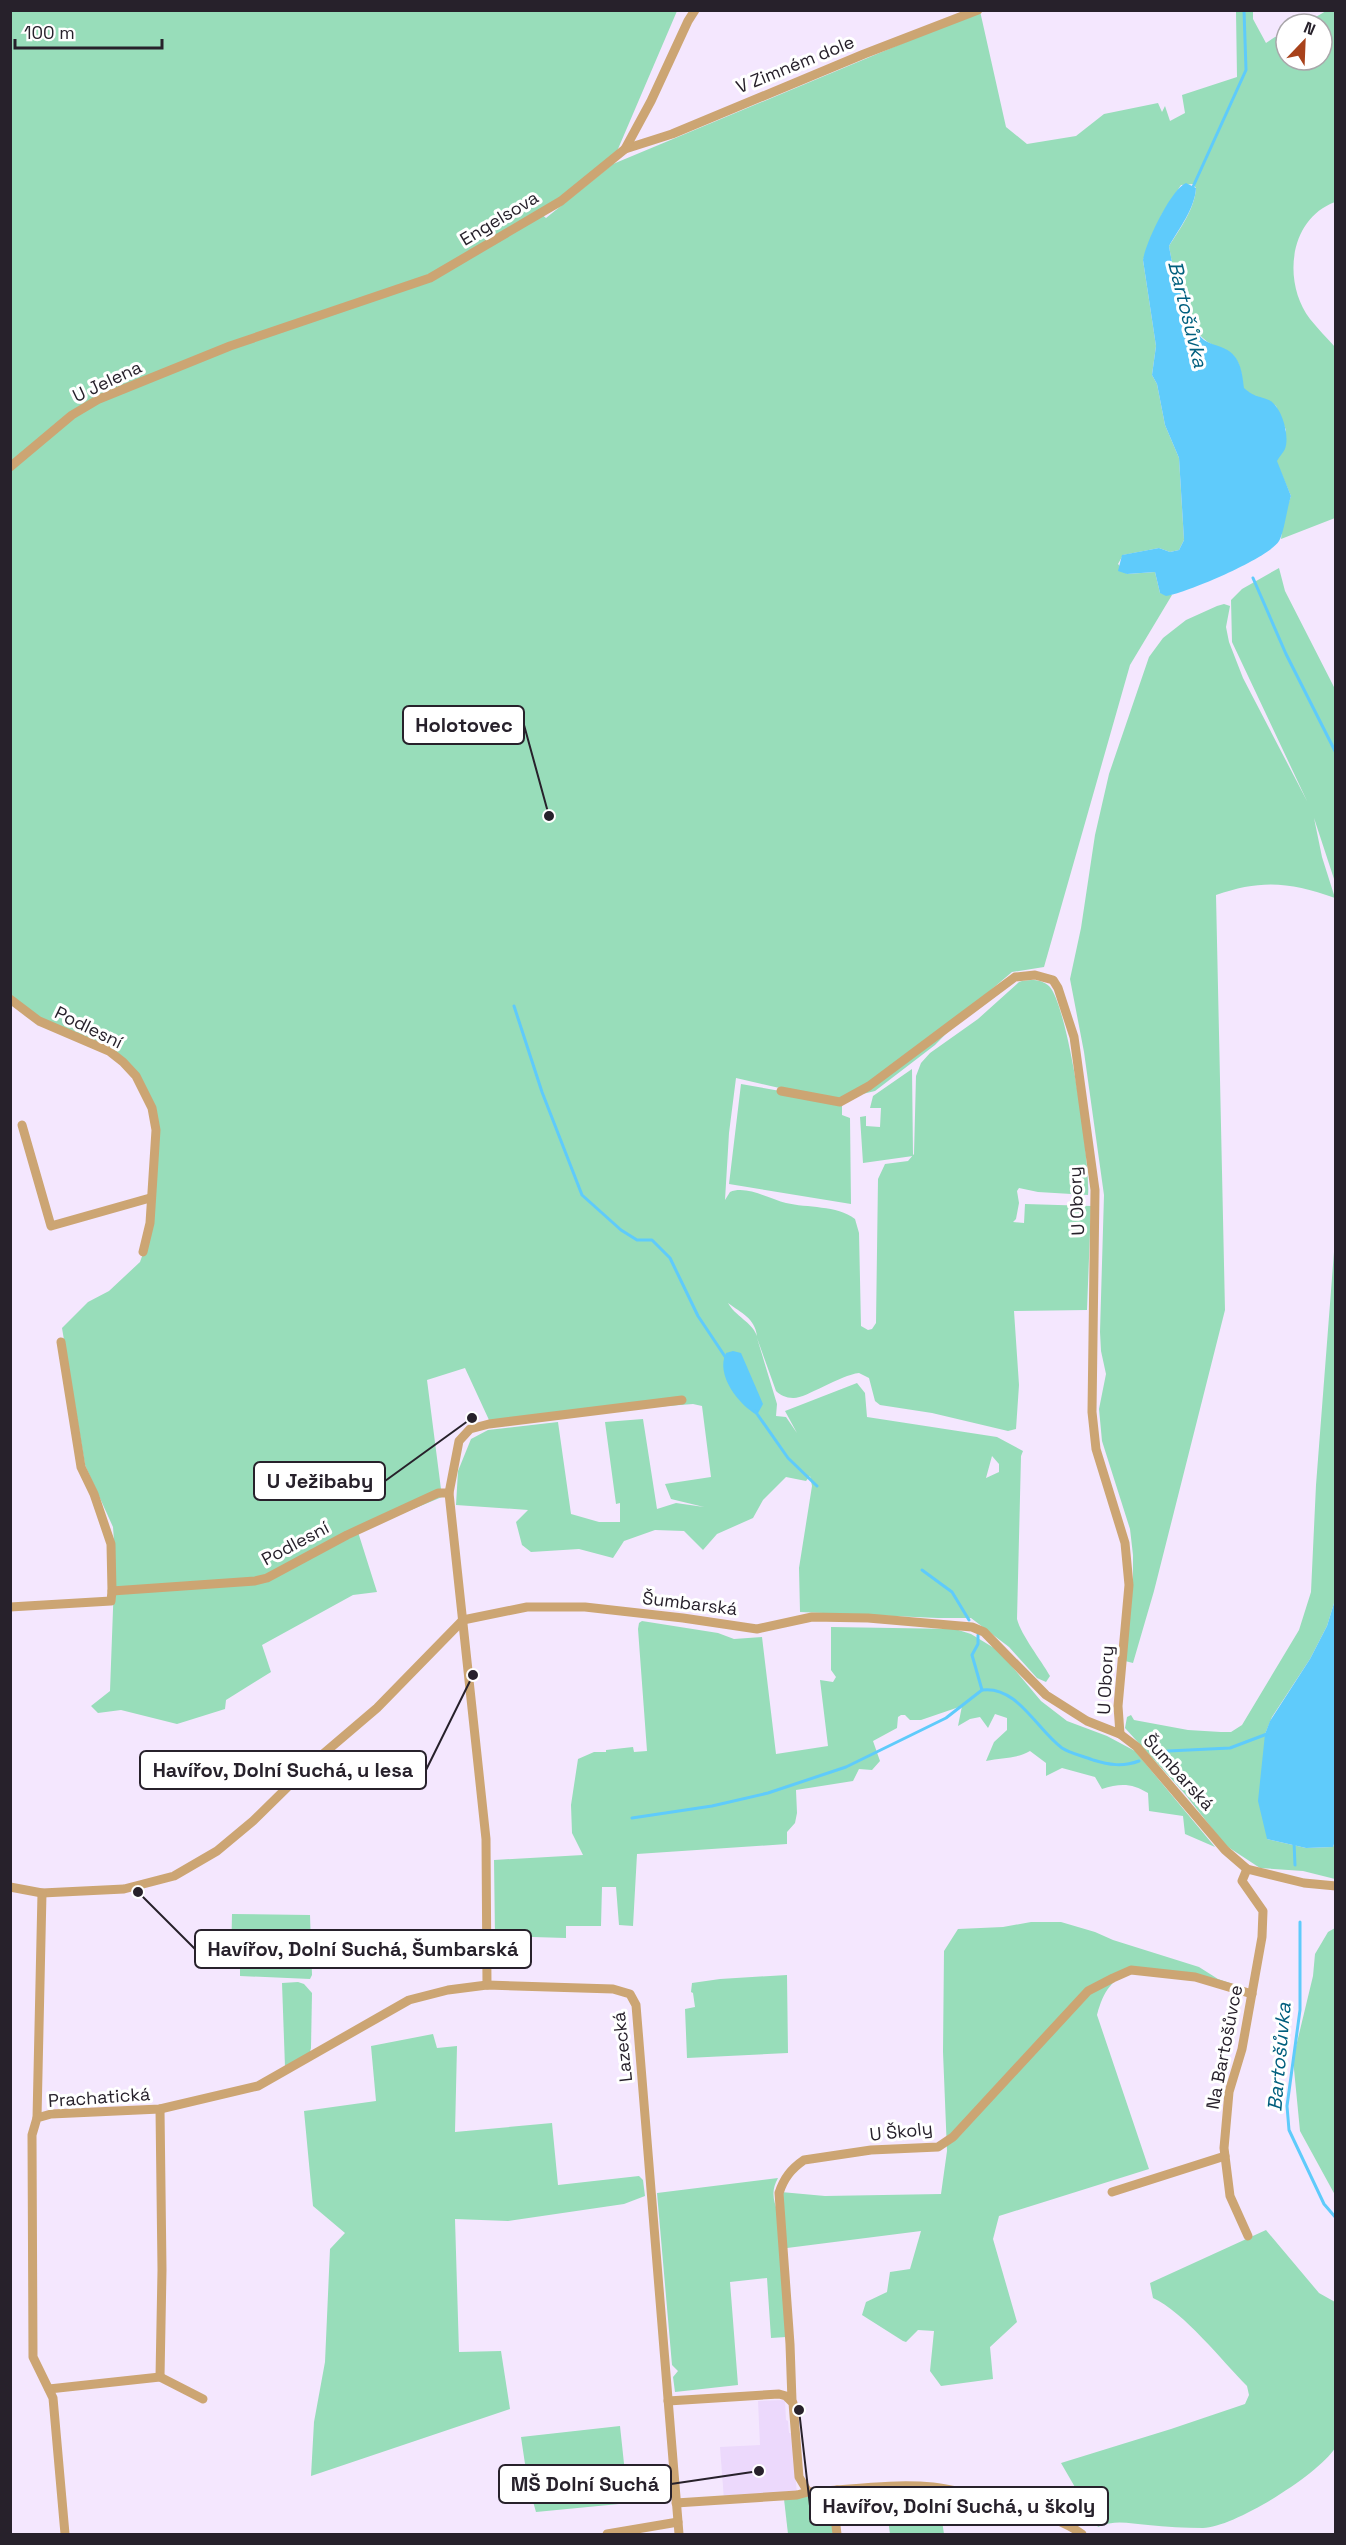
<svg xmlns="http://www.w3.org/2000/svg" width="1346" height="2545" viewBox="0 0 1346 2545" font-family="'Space Grotesk',sans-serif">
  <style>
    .built { fill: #ecd9fc }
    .green { fill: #98ddba; fill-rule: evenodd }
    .water { fill: #5fcbfb }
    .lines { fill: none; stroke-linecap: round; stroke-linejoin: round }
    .stream { stroke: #5fcbfb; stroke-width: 3 }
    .minor { stroke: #cca573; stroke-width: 9 }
    .labels { text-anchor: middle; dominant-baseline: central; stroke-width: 6; stroke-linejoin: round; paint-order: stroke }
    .street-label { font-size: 18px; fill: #27212b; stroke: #fff }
    .water-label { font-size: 20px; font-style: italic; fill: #015f7e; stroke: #fff }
    .leader { fill: none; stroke: #27212b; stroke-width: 2 }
    .callout-dot { fill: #27212b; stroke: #fff; stroke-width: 2 }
    .callout { fill: #fff; stroke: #27212b; stroke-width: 2 }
    .callout-label { font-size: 20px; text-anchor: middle; font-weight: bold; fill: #27212b }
  </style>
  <rect width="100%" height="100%" fill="#f4e7fe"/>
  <!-- built -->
  <polygon class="built" points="785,2400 786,2420 788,2421 789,2433 792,2433 797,2495 724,2500 720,2447 760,2445 758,2401"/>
  <!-- green -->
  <g class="green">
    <path d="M10,11H677L612,163L540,213L546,218L613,164L980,11L1006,127L1027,144L1076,136L1104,114L1158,103L1162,112L1165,106L1170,121L1185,113L1182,95L1237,77L1236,11H1253V19L1266,43L1275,37L1286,36V60H1322V24H1304L1326,11H1335V202C1289,219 1282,282 1310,319C1318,329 1327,338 1335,347V518L1281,539L1284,516L1291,496L1276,461L1286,430L1276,406L1269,401L1256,398L1243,388C1241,337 1215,358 1197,331C1180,306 1174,275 1169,246C1180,229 1195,208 1196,188L1193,184L1181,185L1162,214L1143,260L1156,346L1152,375L1157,384L1165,425L1179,458L1184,540L1179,550L1170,552L1159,548L1123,555L1118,564L1127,574L1155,572L1160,593L1172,595L1130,665L1044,967L1012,972L978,1001L935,1045L875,1091L846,1098H823L736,1078L729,1133L725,1200L730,1192C746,1185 770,1199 786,1203C807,1208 837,1205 855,1219L859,1233L861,1326L868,1330L872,1329L876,1323L878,1179L885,1164L908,1161L914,1154L916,1076L921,1063L930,1053L978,1019L1019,982C1029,979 1041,979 1049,986C1068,1004 1091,1165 1088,1195L1038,1192L1019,1188L1017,1191L1019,1203L1016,1219L1013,1222L1024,1223L1025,1204L1091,1206L1087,1310L1014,1311L1019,1385L1016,1429L1008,1431L932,1413L880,1405L875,1401L869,1378L859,1373C840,1375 805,1399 793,1398C786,1398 780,1395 776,1391L757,1338L777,1404L776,1416L786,1417L797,1433L785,1411L857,1383L865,1393L867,1417L997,1437L1023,1451L1021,1456L1017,1619C1021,1635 1041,1660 1050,1676L1046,1682L1037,1678L1009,1647L971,1618H938L800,1612L799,1568L812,1486L810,1476L806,1481L786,1477L763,1500L753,1518L717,1534L703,1550L684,1531L655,1530L624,1541L613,1558L579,1549L531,1552L522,1545L516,1522L528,1510L456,1505L458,1471L471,1439L488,1430L558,1422L571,1514L599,1522H620V1503L616,1504L605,1422L643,1419L657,1509L676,1503L704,1507L671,1499L665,1484L711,1477L702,1406L693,1404L489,1420L465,1368L427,1380L442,1497L358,1532L377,1592L353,1595L262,1645L271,1672L226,1700L225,1709L177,1724L121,1710L98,1713L91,1706L110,1691L115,1555L113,1527L85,1465L62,1328L88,1302L109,1291L140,1262L153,1225L158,1134L131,1065L39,1018L11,995ZM728,1303C741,1313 755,1318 757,1336C752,1322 735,1316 728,1303ZM992,1456L999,1464V1472L986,1478Z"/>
    <path d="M1279,568L1285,591L1335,689V882L1314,818L1322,857L1335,898C1291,882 1261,879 1216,895L1225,1310L1154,1591L1133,1663L1125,1661L1133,1584V1555L1130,1529L1102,1441L1099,1409L1106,1374L1101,1351L1100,1332L1104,1195L1084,1052L1070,979L1081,928L1095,835L1109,774L1149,657L1163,638L1186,620L1217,606L1224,604L1230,606L1226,627L1229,642L1243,678L1307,801L1232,642L1231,600L1242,589Z"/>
    <polygon points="912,1069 913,1156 863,1163 860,1117 866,1116 866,1126 880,1127 881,1108 870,1108 873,1096"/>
    <polygon points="741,1084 797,1094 842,1105 842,1115 850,1118 851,1204 729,1184"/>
    <polygon points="1335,1239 1335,1600 1327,1626 1310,1659 1272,1717 1265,1734 1267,1839 1306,1848 1333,1847 1335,1841 1335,1879 1303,1871 1260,1868 1225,1845 1185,1794 1125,1728 1127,1717 1131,1715 1134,1720 1188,1730 1221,1732 1231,1732 1242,1725 1299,1630 1311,1592 1316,1485"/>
    <path d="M642,1621L718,1633L734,1639L762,1637L776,1754L828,1746L820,1680L833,1682L836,1677L831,1670V1627L955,1629L971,1634L999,1651L1041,1701L1067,1721L1107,1736L1135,1751L1215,1847L1185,1834L1183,1816L1149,1811L1148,1793C1132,1783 1120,1783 1102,1789L1095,1777L1062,1768L1046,1776V1763L1030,1751C1017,1759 1002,1757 986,1761L994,1742L1007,1730V1718L995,1714L988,1728L980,1717L970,1719L958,1726L962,1706L921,1720H910L905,1715H901L898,1717L897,1728L873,1741L880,1761L872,1770L859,1769L853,1781L796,1790L797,1813L795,1823L787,1832V1844L637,1854L633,1926L619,1925L616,1887H602L601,1926H566V1938L495,1936L494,1860L583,1855L572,1833L571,1805L578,1759L594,1752H606V1750L633,1747L634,1752L647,1751L638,1629L639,1623Z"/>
    <polygon points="232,1914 310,1915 312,1975 310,1979 240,1976 240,1963 231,1963"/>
    <path d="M1031,1922H1061L1095,1932L1113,1940L1199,1967L1218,1979L1248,1989L1132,1967C1111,1983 1104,1989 1097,2015L1149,2169L999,2216L993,2239L1017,2322L990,2347L993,2379L941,2386L930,2371L934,2331L918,2330L906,2342L903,2341L862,2315L866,2302L887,2292L890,2272L910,2269L921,2231L787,2248L781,2192L825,2196L941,2194L947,2151L943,2052L944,1951L958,1929L1003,1927Z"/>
    <polygon points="1335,1928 1335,2195 1300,2131 1293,2059 1313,1976 1315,1954 1328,1932"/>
    <polygon points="787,1975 788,2053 687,2058 685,2009 695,2007 693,1993 691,1992 692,1983 720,1979"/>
    <polygon points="298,1982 304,1984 312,1993 311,2048 310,2052 285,2067 282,1983"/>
    <polygon points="433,2034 437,2048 457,2046 455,2132 552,2123 558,2185 639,2176 643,2180 645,2196 624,2204 508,2221 455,2219 459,2352 501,2351 510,2409 311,2476 314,2422 325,2362 330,2249 345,2233 313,2206 304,2111 376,2101 371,2046"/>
    <path d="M778,2178C771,2191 773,2199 778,2213L786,2337L771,2338L767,2278L730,2282L738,2385L675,2392L673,2377L678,2371L672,2365L657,2193Z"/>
    <path d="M1266,2230L1319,2293L1335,2302V2448C1319,2474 1235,2527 1203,2528C1185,2528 1166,2527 1148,2525C1130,2524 1116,2519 1098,2527L1061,2463L1171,2429L1245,2404L1249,2395L1247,2386C1222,2361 1184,2312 1153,2298L1150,2283Z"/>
    <polygon points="620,2426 625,2473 668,2466 671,2499 536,2512 528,2484 521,2437"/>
    <polygon points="884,2490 938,2494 944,2534 890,2534"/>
    <polygon points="829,2494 833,2534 788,2534 784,2499"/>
  </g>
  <!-- water -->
  <g class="water">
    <path d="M1186,183L1196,188C1195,208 1179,229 1169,246C1173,270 1185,324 1204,340C1208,343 1216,345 1221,347C1240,354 1242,370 1244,388C1256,398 1257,395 1269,400C1282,407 1290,436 1285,449C1283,453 1279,457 1277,461L1291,496C1287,508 1284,533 1279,541C1269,558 1186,593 1166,596L1160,593L1155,572L1127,574L1118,571L1122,555L1159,548L1170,552L1179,550L1184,540L1179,458L1165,425L1157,384L1152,375L1156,346L1143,260C1145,244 1171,189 1186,183Z"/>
    <path d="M733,1351L741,1353L763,1404L757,1415C739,1405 715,1375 726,1353Z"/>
    <polygon points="1335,1600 1335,1841 1333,1847 1306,1848 1267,1839 1258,1801 1265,1734 1270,1721 1310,1659 1327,1626"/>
  </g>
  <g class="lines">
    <!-- stream -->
    <g class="stream">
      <polyline points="1192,189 1246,70 1244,10"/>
      <polyline points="1253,578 1286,654 1336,753"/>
      <polyline points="514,1006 542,1092 582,1195 621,1230 637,1240 652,1240 670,1258 698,1316 726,1358"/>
      <polyline points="755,1411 788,1458 817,1486"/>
      <polyline points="922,1570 952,1592 969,1620"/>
      <path d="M978,1635V1644L972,1655L982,1690C1017,1685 1037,1730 1062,1748C1071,1754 1084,1756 1093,1760C1109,1765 1123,1767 1139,1761"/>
      <polyline points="1155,1756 1168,1751 1230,1748 1267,1734"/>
      <polyline points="632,1818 712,1806 768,1793 846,1767 946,1718 982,1690"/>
      <polyline points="1294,1842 1295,1865"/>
      <polyline points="1300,1922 1300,2010 1287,2106 1289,2130 1324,2204 1336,2218"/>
    </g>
    <!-- minor -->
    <g class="minor">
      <polyline points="625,149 672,134 864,54 978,10"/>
      <polyline points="10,467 72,415 99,399 230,346 430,278 561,201 625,149 651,101 688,21 695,10"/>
      <polyline points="10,999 39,1021 109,1051 123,1062 136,1076 152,1108 156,1130 150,1223 143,1252"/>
      <polyline points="781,1091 840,1102 869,1086 1015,977 1035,975 1053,980 1058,988 1074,1037 1095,1190 1092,1412 1096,1449 1125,1543 1129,1585 1118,1706 1120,1734"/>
      <polyline points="22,1125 51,1226 150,1198"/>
      <polyline points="61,1342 81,1467 94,1494 111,1544 112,1591 255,1581 267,1578 347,1535 438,1493 449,1493"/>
      <polyline points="10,1607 111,1601 112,1591"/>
      <polyline points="1247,1869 1242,1881 1263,1911 1262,1937 1242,2049 1229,2092 1224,2148 1230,2196 1248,2236"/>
      <polyline points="10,1887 42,1893 124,1889 174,1876 217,1851 253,1821 309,1766 377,1708 463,1620 527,1607 585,1607 683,1618 757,1629 812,1617 868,1618 972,1627 984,1632 1046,1695 1087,1721 1120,1734 1137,1747 1225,1850 1247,1869 1304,1883 1336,1886"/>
      <polyline points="487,1985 486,1839 449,1493 459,1441 470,1429 489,1424 682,1400"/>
      <polyline points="37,2118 42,1893"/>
      <polyline points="1112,2192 1225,2156"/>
      <polyline points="160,2377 162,2270 160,2109"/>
      <polyline points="49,2389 160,2377 203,2399"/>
      <path d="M668,2401L779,2394L786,2396L793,2403L799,2477L808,2492C849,2490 891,2483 933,2487C960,2490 987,2499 1014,2506C1037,2513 1063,2520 1082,2534"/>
      <path d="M792,2401L790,2344L779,2193C784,2178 791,2169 804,2160L871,2150L938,2147L953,2137L1088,1991L1113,1978L1131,1970L1195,1977L1252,1994"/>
      <polyline points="676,2503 797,2495 808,2492"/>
      <polyline points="65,2534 53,2398 33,2357 32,2135 37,2118 51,2114 160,2109 258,2086 409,2000 448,1990 487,1985 613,1989 630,1994 636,2005 679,2534"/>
      <polyline points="607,2534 678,2522"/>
      <polyline points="837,2534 834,2510 837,2490"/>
    </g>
  </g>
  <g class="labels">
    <!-- street labels -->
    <g class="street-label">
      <text transform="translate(795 64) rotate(-22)">V Zimném dole</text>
      <text transform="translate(499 218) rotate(-31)">Engelsova</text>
      <text transform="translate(107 381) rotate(-25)">U Jelena</text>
      <text transform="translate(89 1027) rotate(26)">Podlesní</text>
      <text transform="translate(1076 1201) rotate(-93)">U Obory</text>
      <text transform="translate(295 1543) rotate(-28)">Podlesní</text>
      <text transform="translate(690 1603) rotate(7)">Šumbarská</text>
      <text transform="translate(1105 1680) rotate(-87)">U Obory</text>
      <text transform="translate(1179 1772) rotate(48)">Šumbarská</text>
      <text transform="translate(622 2047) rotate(-96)">Lazecká</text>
      <text transform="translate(1224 2047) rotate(-79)">Na Bartošůvce</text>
      <text transform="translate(99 2097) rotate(-4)">Prachatická</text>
      <text transform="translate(901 2131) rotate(-6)">U Školy</text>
    </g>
    <!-- water labels -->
    <g class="water-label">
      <text transform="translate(1188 314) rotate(76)">Bartošůvka</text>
      <text transform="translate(1279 2057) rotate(-85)">Bartošůvka</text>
    </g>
  </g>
  <!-- callouts -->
  <path class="leader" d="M549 816L524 725M472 1418L385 1481M473 1675L426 1770M138 1892L195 1949M759 2471L671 2484M799 2410L810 2506"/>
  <g class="callout-dot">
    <circle cx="549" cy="816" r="6"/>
    <circle cx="472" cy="1418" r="6"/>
    <circle cx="473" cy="1675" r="6"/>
    <circle cx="138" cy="1892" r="6"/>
    <circle cx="759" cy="2471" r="6"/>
    <circle cx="799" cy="2410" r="6"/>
  </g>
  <g class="callout">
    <rect x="403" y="706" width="121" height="38" rx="6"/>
    <rect x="254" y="1462" width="131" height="38" rx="6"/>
    <rect x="140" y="1751" width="286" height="38" rx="6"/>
    <rect x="195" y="1930" width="336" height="38" rx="6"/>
    <rect x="499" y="2465" width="172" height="38" rx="6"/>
    <rect x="810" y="2487" width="298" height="38" rx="6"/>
  </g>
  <g class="callout-label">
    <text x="464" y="732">Holotovec</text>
    <text x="320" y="1488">U Ježibaby</text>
    <text x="283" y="1777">Havířov, Dolní Suchá, u lesa</text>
    <text x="363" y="1956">Havířov, Dolní Suchá, Šumbarská</text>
    <text x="585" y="2491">MŠ Dolní Suchá</text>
    <text x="959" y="2513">Havířov, Dolní Suchá, u školy</text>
  </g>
  <!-- border -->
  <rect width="1346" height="2545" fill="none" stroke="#27212b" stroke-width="24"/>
  <!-- north arrow -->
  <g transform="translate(1304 42) rotate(23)"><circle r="28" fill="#ffffff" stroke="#a9a6aa" stroke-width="1.5"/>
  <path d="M0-4.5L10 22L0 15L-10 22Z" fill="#a8421b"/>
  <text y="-9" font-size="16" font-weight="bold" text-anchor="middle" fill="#27212b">N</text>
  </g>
  <!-- scale -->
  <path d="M15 39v9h147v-9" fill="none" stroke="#27212b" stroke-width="3"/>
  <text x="24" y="39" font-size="18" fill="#27212b" stroke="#ffffff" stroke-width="4.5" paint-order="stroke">100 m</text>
</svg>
